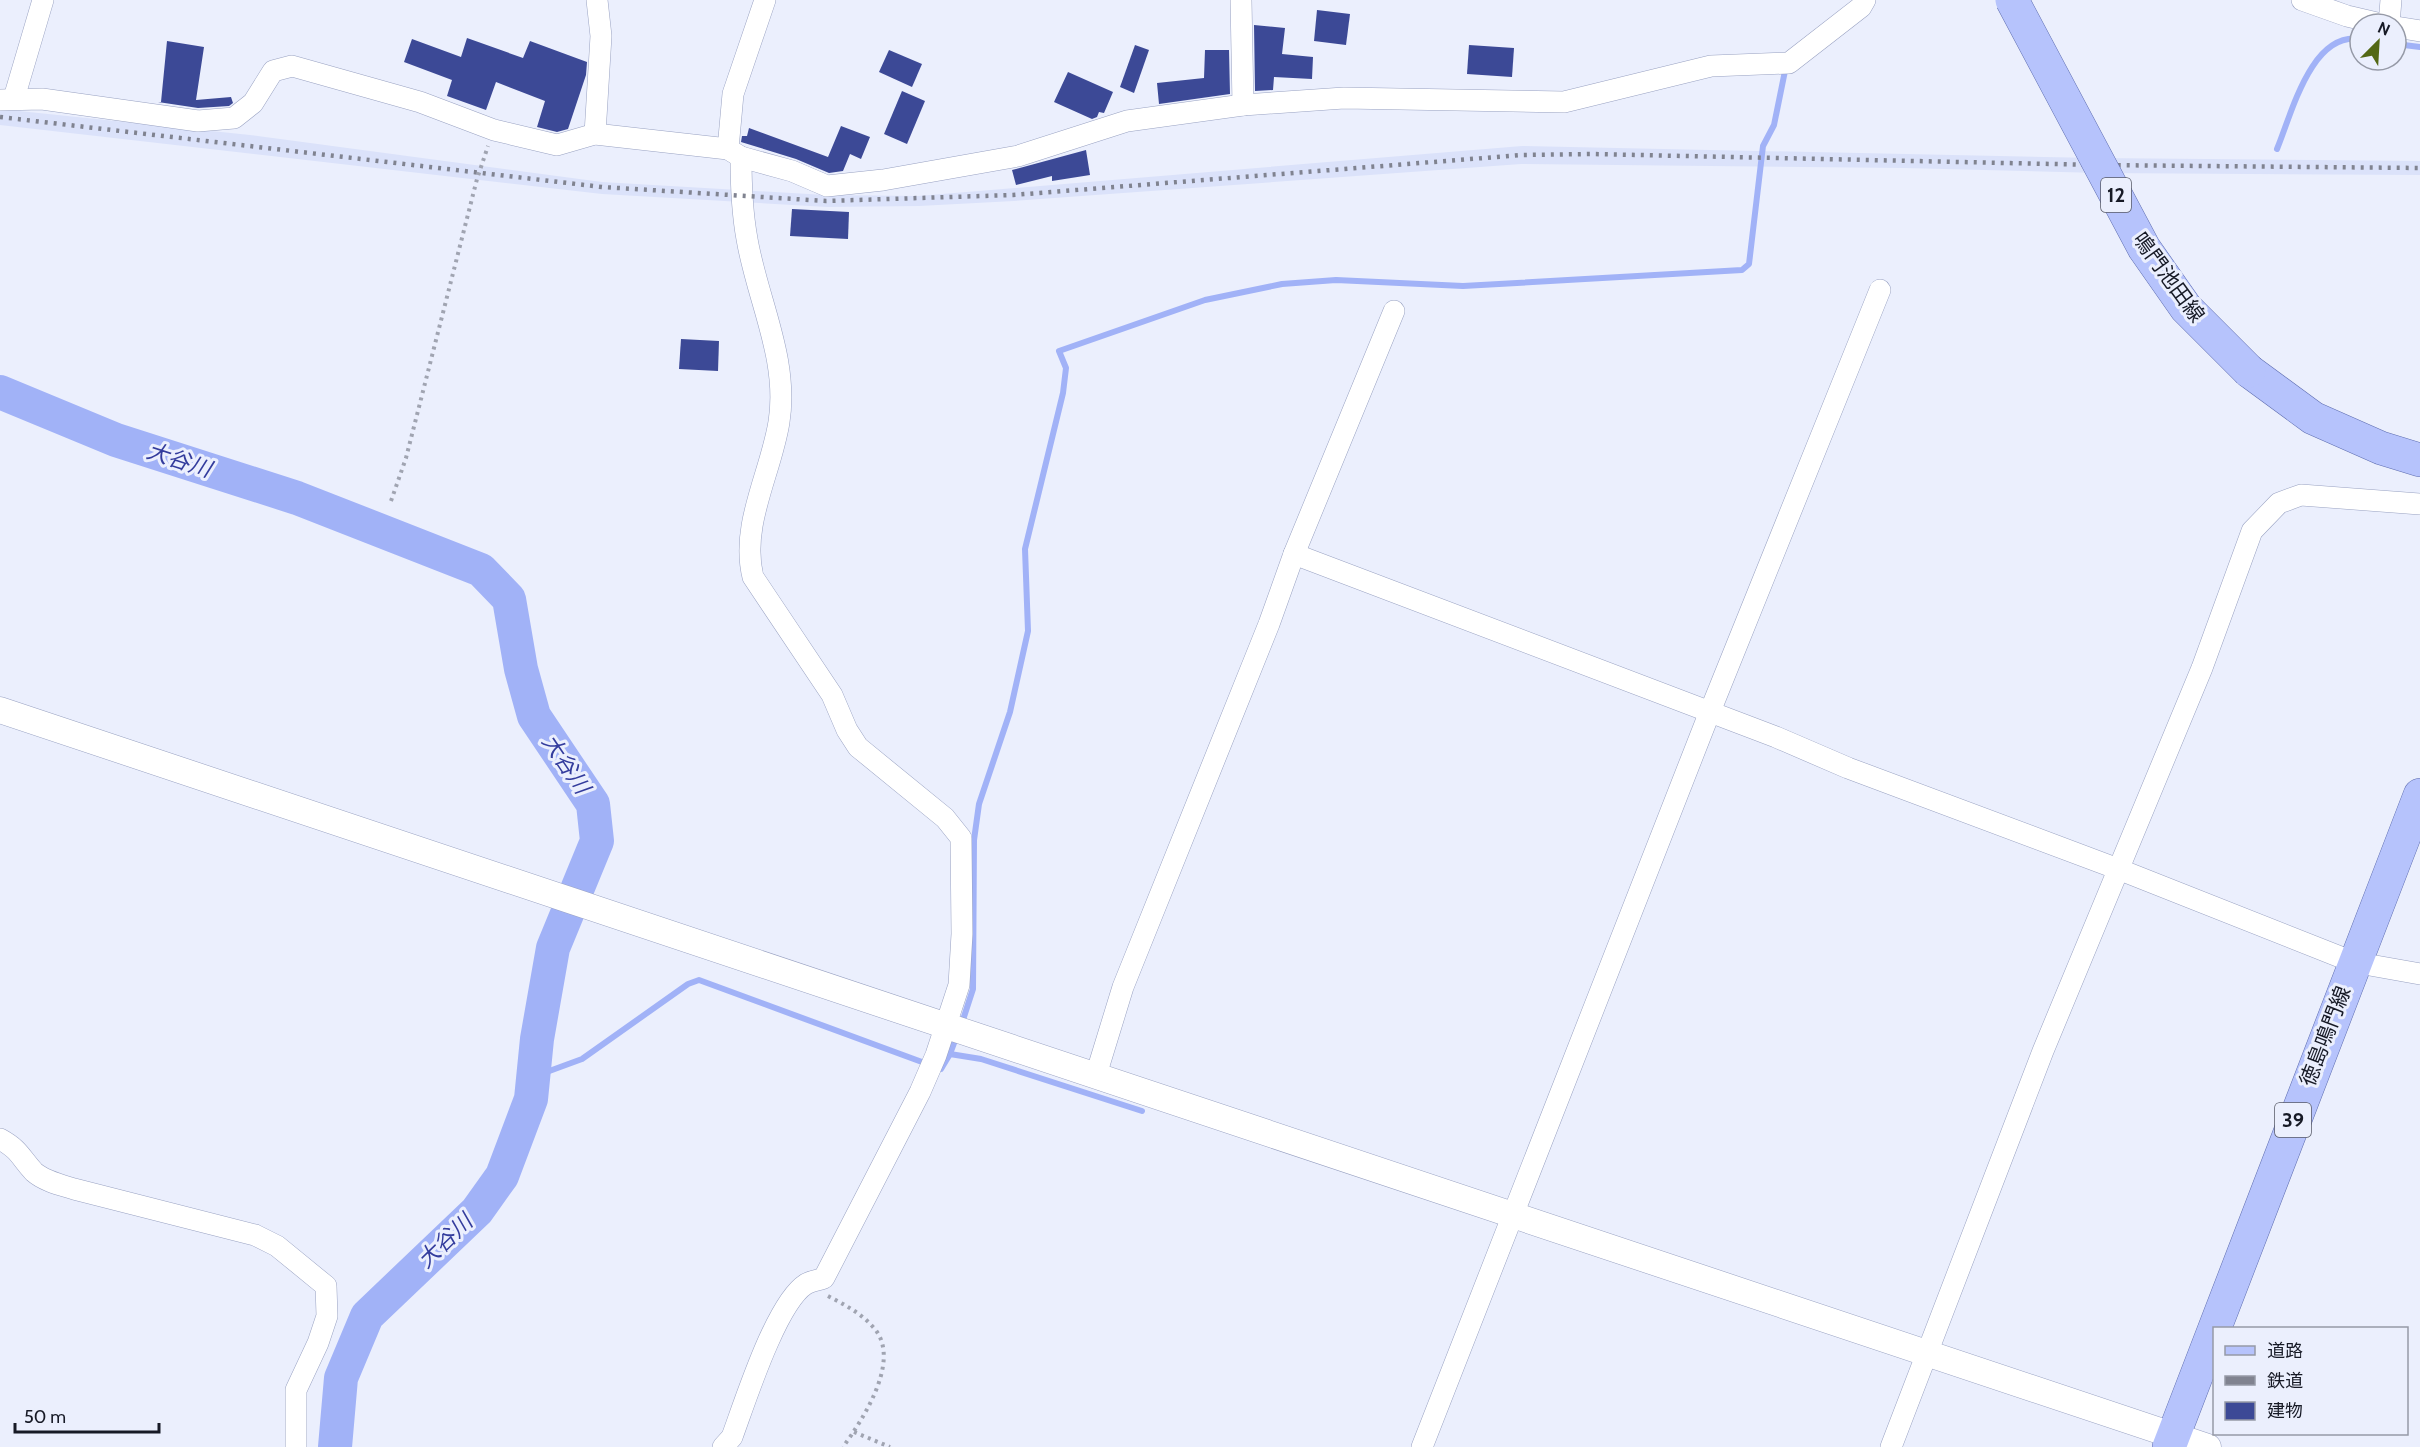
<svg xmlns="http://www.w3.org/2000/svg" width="2420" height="1447" viewBox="0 0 2420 1447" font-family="Cabin,'Noto Sans JP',sans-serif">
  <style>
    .built { fill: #dbe2fa }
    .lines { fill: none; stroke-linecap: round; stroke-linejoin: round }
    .stream { stroke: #a1b2f7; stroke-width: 6 }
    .river { stroke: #a1b2f7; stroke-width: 34 }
    .building { fill: #3c4996 }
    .minor-casing { stroke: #99a2c2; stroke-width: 22 }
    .tertiary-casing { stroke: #99a2c2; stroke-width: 27 }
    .primary-casing { stroke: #5f6eb0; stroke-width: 34 }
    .path { stroke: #a0a4b1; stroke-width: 4; stroke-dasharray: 3 4.5; stroke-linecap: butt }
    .minor { stroke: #fff; stroke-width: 21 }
    .tertiary { stroke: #fff; stroke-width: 26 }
    .primary { stroke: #b6c3fc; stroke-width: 33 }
    .rail { stroke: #808390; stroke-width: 4.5; stroke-dasharray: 3 6; stroke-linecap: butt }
    .primary-bridge-casing { stroke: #5f6eb0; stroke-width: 34; stroke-linecap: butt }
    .primary-bridge { stroke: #b6c3fc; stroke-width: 33 }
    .labels { text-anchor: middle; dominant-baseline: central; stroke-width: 6; stroke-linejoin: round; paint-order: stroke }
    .shield { fill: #ebeffd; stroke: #575a66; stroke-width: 1.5 }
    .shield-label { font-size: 20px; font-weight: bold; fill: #171a26 }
    .street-label { font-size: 21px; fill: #171a26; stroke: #ebeffd }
    .water-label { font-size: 22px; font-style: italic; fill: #333c9d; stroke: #ebeffd }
  </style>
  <rect width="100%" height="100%" fill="#ebeffd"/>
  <!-- built -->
  <polygon class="built" points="0,109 250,135 602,182 825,195 918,196 1522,146 2096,158 2420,161 2420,175 2100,173 1904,168 1521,164 1014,201 919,206 827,207 602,194 0,125"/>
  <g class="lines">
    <!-- stream -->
    <g class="stream">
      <polyline points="2396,44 2420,47"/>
      <path d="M2277,149C2292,113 2311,32 2360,39"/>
      <polyline points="961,1026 973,989 974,840 979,804 1010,712 1028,631 1025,549 1063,393 1066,368 1059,351 1205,300 1282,284 1336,280 1463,286 1742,270 1749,264 1763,146 1774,125 1786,66"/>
      <polyline points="950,1054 957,1035"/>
      <polyline points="533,1077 582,1059 688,984 699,980 941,1069 950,1054 981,1059 1142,1111"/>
    </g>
    <!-- river -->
    <polyline class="river" points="0,392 116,440 297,498 481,570 509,599 521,669 534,716 593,804 597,841 553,948 537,1039 531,1099 502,1176 477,1211 367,1316 341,1378 335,1447"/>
  </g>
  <!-- building -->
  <g class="building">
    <polygon points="1317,10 1350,14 1346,45 1314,41"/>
    <polygon points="1254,25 1285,28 1282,54 1313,57 1312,79 1274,77 1273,90 1255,91"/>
    <polygon points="467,38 523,58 530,41 587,62 586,75 568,129 557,132 537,127 545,101 496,82 486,110 447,96 452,80 404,62 412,39 461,57"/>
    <polygon points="167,41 204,47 196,100 231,97 233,103 229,106 198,108 158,102 161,102"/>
    <polygon points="1135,45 1149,50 1134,93 1120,87"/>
    <polygon points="1469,45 1514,48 1512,77 1467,74"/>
    <polygon points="889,50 922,64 912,87 879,72"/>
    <polygon points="1205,50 1229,50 1230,94 1159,104 1157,83 1204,78"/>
    <polygon points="1068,72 1113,92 1104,113 1099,112 1097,117 1092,119 1054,102"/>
    <polygon points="902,91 925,101 907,144 884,134"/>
    <polygon points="841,126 870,137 861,159 850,154 843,171 829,173 796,159 741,142 742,136 747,136 749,128 828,157"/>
    <polygon points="1086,150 1090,175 1052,181 1052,176 1016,185 1012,170"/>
    <polygon points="792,209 849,212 848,239 790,236"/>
    <polygon points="681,339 719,341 718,371 679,369"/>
  </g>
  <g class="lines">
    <!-- minor casing -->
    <g class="minor-casing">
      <g id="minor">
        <polyline points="1241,0 1243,105"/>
        <polyline points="2302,0 2347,16 2381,24"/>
        <polyline points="2389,24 2391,0"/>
        <polyline points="2396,27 2420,31"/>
        <polyline points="14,98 43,0"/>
        <polyline points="0,100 42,99 198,121 234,118 253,103 273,71 292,66 420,102 494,130 557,145 595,134 728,149 741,157 792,171 827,186 883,180 1018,156 1127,121 1243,105 1344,98 1564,102 1711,66 1789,63 1861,7 1865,0"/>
        <polyline points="595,134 601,36 597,0"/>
        <polyline points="728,149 733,94 765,0"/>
        <polyline points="1294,554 1776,737 1848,768 2118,869 2353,962 2420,974"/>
        <polyline points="1096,1075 1123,987 1269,624 1294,554 1394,311"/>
        <path d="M0,1139C20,1150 20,1157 34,1172C44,1181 61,1185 74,1189L255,1235L277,1246L326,1286L327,1316L318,1343L296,1390V1447"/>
        <path d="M723,1447L732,1437C745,1402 776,1303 806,1284C811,1281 819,1280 824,1278L920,1092L936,1055L959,985L962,934L961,838L945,818L858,747L847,730L832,695L753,577C740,525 771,473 779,422C789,359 757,299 747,239C742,212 741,185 741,157"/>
        <polyline points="1422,1447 1709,714 1880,290"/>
        <polyline points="1891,1447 2043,1051 2202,668 2252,531 2279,503 2301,495 2420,504"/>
      </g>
    </g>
    <!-- tertiary casing -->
    <g class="tertiary-casing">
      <polyline id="tertiary" points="0,710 2208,1447"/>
    </g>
    <!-- primary casing -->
    <g class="primary-casing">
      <g id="primary">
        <polyline points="2249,371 2313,418 2381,448 2420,460"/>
        <polyline points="2169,1447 2420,795"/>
      </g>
    </g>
    <!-- path -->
    <g class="path">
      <polyline points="391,501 406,458 477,179 488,146"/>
      <path d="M828,1296C845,1305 861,1313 874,1328C902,1360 863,1419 843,1447"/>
      <polyline points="854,1432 890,1447"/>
    </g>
    <!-- minor -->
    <use href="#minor" class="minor"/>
    <!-- tertiary -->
    <use href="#tertiary" class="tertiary"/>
    <!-- primary -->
    <use href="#primary" class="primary"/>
    <!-- rail -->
    <polyline class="rail" points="0,117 602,187 826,201 1013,195 1522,155 1593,154 2098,165 2420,168"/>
    <!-- primary-bridge casing -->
    <g class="primary-bridge-casing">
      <polyline id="primary-bridge" points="2012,0 2144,248 2186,308 2249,371"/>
    </g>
    <!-- primary-bridge -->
    <use href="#primary-bridge" class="primary-bridge"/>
  </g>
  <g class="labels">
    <!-- shield labels -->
    <g class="shield">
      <rect x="2101" y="178" width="30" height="34" rx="4.5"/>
      <rect x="2275" y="1103" width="36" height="34" rx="4.5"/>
    </g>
    <g class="shield-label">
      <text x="2116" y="195">12</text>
      <text x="2293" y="1120">39</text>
    </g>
    <!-- street labels -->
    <g class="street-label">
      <text transform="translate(2169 277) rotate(54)">鳴門池田線</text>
      <text transform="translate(2325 1036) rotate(-69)">徳島鳴門線</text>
    </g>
    <!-- water labels -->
    <g class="water-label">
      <text transform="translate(179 460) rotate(18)">大谷川</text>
      <text transform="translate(566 764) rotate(56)">大谷川</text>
      <text transform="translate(445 1241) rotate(-44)">大谷川</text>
    </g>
  </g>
  <!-- legend -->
  <rect x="2213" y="1327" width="195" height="108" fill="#ebeffd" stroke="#969aa7" stroke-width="1.5"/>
  <rect x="2225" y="1346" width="30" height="9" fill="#b6c3fc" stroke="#969aa7" stroke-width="1.5"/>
  <text x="2267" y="1357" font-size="18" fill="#171a26">道路</text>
  <rect x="2225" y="1376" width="30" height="9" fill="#808390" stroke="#969aa7" stroke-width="1.5"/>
  <text x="2267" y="1387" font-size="18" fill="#171a26">鉄道</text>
  <rect x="2225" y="1402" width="30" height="18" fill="#3c4996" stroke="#969aa7" stroke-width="1.5"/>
  <text x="2267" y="1417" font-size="18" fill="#171a26">建物</text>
  <!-- north arrow -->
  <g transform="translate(2378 42) rotate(24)"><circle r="28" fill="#ebeffd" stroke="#969aa7" stroke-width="1.5"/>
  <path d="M0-4.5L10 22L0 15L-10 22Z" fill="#536815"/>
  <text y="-9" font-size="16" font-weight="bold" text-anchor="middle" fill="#171a26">N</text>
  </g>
  <!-- scale -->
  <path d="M15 1423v9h144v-9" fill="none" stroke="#171a26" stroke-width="3"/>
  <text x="24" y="1423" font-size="18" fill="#171a26" stroke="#ebeffd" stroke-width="4.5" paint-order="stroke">50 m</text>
</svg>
